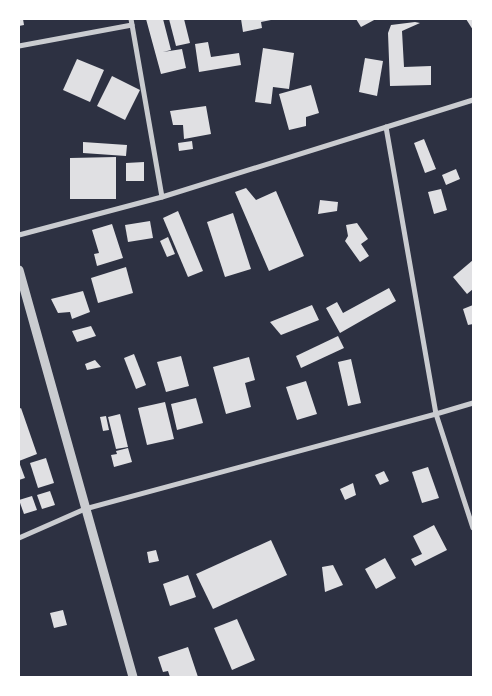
<svg xmlns="http://www.w3.org/2000/svg" width="492" height="696" viewBox="0 0 492 696" font-family="'Alegreya Sans',sans-serif">
  <style>
    .building { fill: #e0e0e3 }
    .lines { fill: none; stroke-linecap: round; stroke-linejoin: round }
    .minor { stroke: #caccd0; stroke-width: 5 }
    .tertiary { stroke: #caccd0; stroke-width: 9 }
  </style>
  <rect width="100%" height="100%" fill="#2d3142"/>
  <!-- building -->
  <g class="building">
    <polygon points="19,19 23,19 24,25 19,26"/>
    <polygon points="146,19 163,19 171,50 163,52 182,49 186,68 161,74"/>
    <polygon points="169,19 184,19 190,43 176,46"/>
    <polygon points="241,19 271,19 271,20 261,22 262,28 243,32"/>
    <polygon points="356,19 376,19 361,27"/>
    <polygon points="466,19 473,19 473,30"/>
    <polygon points="415,22 420,23 402,31 404,67 431,66 431,85 390,86 388,33 391,25"/>
    <polygon points="208,42 211,57 239,53 241,65 199,72 195,44"/>
    <polygon points="263,48 294,53 289,89 273,87 271,104 255,102"/>
    <polygon points="365,58 383,61 377,96 359,92"/>
    <polygon points="77,59 104,70 90,102 63,90"/>
    <polygon points="112,76 140,90 125,120 97,106"/>
    <polygon points="311,85 319,113 306,117 306,126 289,130 279,94"/>
    <polygon points="206,106 211,134 184,139 183,125 173,125 170,111"/>
    <polygon points="424,139 436,169 425,173 414,143"/>
    <polygon points="192,141 193,149 179,151 178,143"/>
    <polygon points="83,142 127,145 126,156 83,153"/>
    <polygon points="116,157 116,199 70,199 70,158"/>
    <polygon points="144,162 144,181 126,181 126,163"/>
    <polygon points="456,169 460,179 446,185 442,175"/>
    <polygon points="246,188 256,200 276,191 304,256 269,271 235,192"/>
    <polygon points="441,189 447,210 434,214 428,192"/>
    <polygon points="320,200 338,202 337,211 318,214"/>
    <polygon points="178,211 203,271 188,277 163,218"/>
    <polygon points="233,213 251,269 225,277 207,222"/>
    <polygon points="150,221 153,238 128,242 125,225"/>
    <polygon points="357,223 368,239 361,244 369,256 360,262 345,241 348,236 346,225"/>
    <polygon points="112,224 123,258 97,266 94,254 99,253 92,230"/>
    <polygon points="168,237 175,254 167,257 160,241"/>
    <polygon points="473,260 473,289 467,294 453,277"/>
    <polygon points="126,267 133,293 98,303 91,278"/>
    <polygon points="389,288 396,301 340,333 326,308 337,302 343,313"/>
    <polygon points="83,291 90,312 72,319 70,312 58,313 51,299"/>
    <polygon points="312,305 319,320 281,335 270,322"/>
    <polygon points="473,305 473,324 468,325 463,309"/>
    <polygon points="91,326 96,336 77,342 72,331"/>
    <polygon points="338,336 344,348 301,368 296,356"/>
    <polygon points="134,354 146,385 136,389 124,358"/>
    <polygon points="181,356 189,386 166,392 157,362"/>
    <polygon points="249,357 255,380 245,383 251,407 226,414 213,367"/>
    <polygon points="351,359 361,403 348,406 338,362"/>
    <polygon points="95,360 101,367 87,370 85,364"/>
    <polygon points="306,381 317,414 297,420 286,387"/>
    <polygon points="196,398 203,423 177,430 171,404"/>
    <polygon points="165,402 174,439 147,445 138,408"/>
    <polygon points="21,408 37,454 19,461 19,409"/>
    <polygon points="120,414 128,447 116,449 108,417"/>
    <polygon points="106,416 109,430 103,431 100,417"/>
    <polygon points="128,448 132,462 114,467 111,455 117,454 116,451"/>
    <polygon points="46,458 54,483 38,488 30,463"/>
    <polygon points="19,462 25,478 19,480"/>
    <polygon points="428,467 439,498 422,503 412,472"/>
    <polygon points="384,471 389,481 380,485 375,475"/>
    <polygon points="353,483 356,495 345,500 340,489"/>
    <polygon points="50,491 55,505 42,509 37,495"/>
    <polygon points="32,496 37,510 24,514 19,500"/>
    <polygon points="434,525 447,550 415,566 411,559 422,554 413,536"/>
    <polygon points="271,540 287,575 213,609 196,574"/>
    <polygon points="156,550 159,561 149,563 147,552"/>
    <polygon points="385,558 396,578 376,589 365,569"/>
    <polygon points="333,565 343,585 325,592 322,567"/>
    <polygon points="188,575 196,597 170,606 163,584"/>
    <polygon points="63,610 67,625 54,628 50,613"/>
    <polygon points="237,619 255,660 232,670 214,628"/>
    <polygon points="188,647 198,677 170,677 168,671 163,672 158,657"/>
  </g>
  <g class="lines">
    <!-- minor -->
    <g class="minor">
      <polyline points="131,19 162,197"/>
      <polyline points="19,46 132,25"/>
      <polyline points="386,127 436,414 473,528"/>
      <polyline points="19,235 162,197 473,100"/>
      <polyline points="19,538 85,509 436,414 473,403"/>
    </g>
    <!-- tertiary -->
    <polyline class="tertiary" points="19,270 133,677"/>
  </g>
  <!-- border -->
  <rect width="492" height="696" fill="none" stroke="#ffffff" stroke-width="40"/>
</svg>
